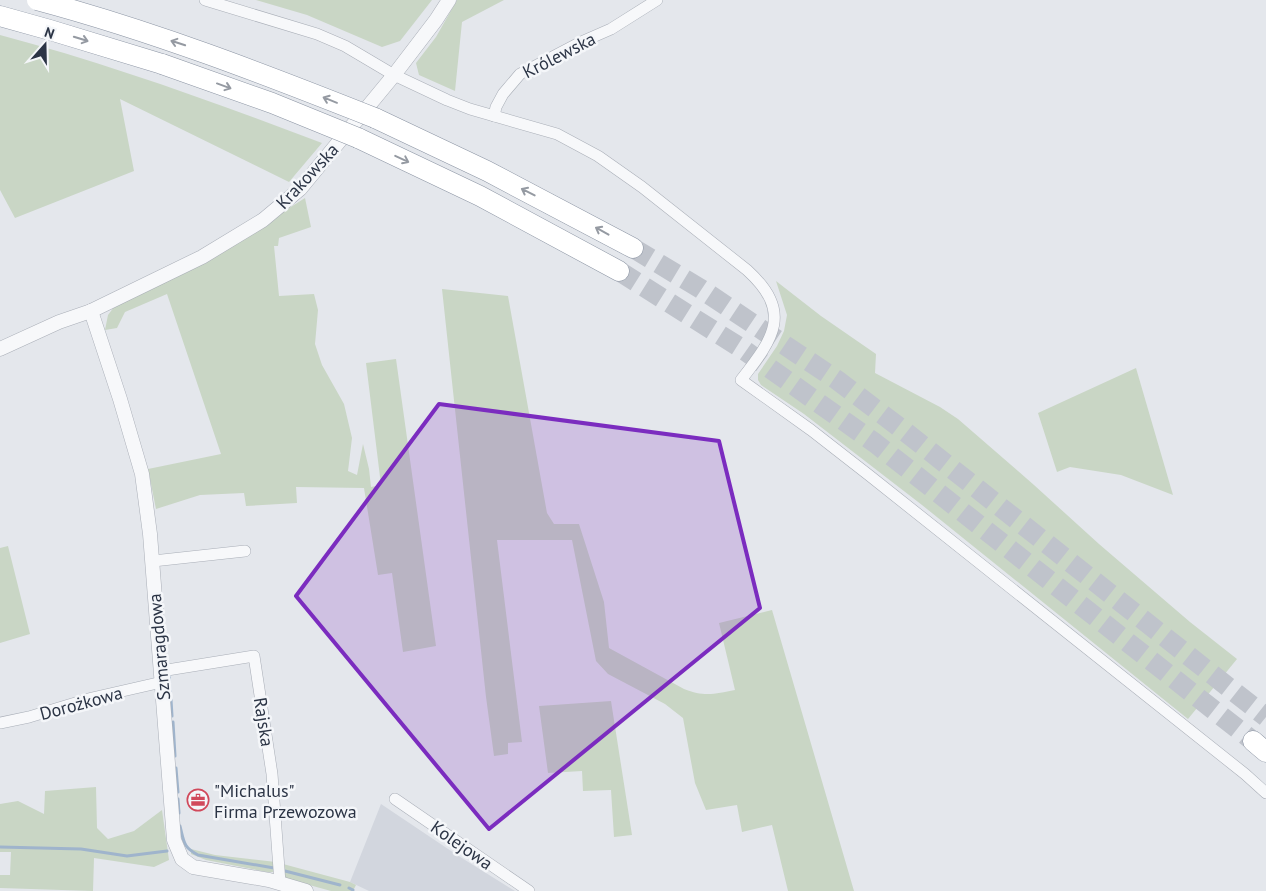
<svg xmlns="http://www.w3.org/2000/svg" width="1266" height="891" viewBox="0 0 1266 891" font-family="'PT Sans',sans-serif">
  <style>
    .built { fill: #d2d6de }
    .green { fill: #c9d6c5 }
    .lines { fill: none; stroke-linecap: round; stroke-linejoin: round }
    .stream { stroke: #9fb4cc; stroke-width: 3 }
    .motorway-tunnel { stroke: #bfc3cb; stroke-width: 20; stroke-dasharray: 20 10; stroke-linecap: butt }
    .minor-casing { stroke: #a9aeb7; stroke-width: 12 }
    .tertiary-casing { stroke: #a9aeb7; stroke-width: 15 }
    .motorway-casing { stroke: #8b94a3; stroke-width: 21 }
    .minor { stroke: #f7f8fa; stroke-width: 11 }
    .tertiary { stroke: #f7f8fa; stroke-width: 14 }
    .motorway { stroke: #fff; stroke-width: 20 }
    .motorway-bridge-casing { stroke: #8b94a3; stroke-width: 21; stroke-linecap: butt }
    .motorway-bridge { stroke: #fff; stroke-width: 20 }
    .oneway { stroke: #959aa2 }
    .marked { fill: #7b2cbf; fill-opacity: 0.2; stroke: #7b2cbf; stroke-width: 4; stroke-linejoin: round }
    .labels { text-anchor: middle; dominant-baseline: central; stroke-width: 5; stroke-linejoin: round; paint-order: stroke }
    .street-label { font-size: 18px; fill: #2b3445; stroke: #f4f6f9 }
    .poi-label { font-size: 18px; fill: #2b3445; stroke: #f4f6f9; text-anchor: start }
  </style>
  <rect width="100%" height="100%" fill="#e4e7ec"/>
  <!-- built -->
  <polygon class="built" points="381,804 457,855 515,891 369,891 350,882"/>
  <!-- green -->
  <g class="green">
    <polygon points="256,0 432,0 400,41 382,47 307,15"/>
    <polygon points="457,0 504,0 462,22 455,91 419,75 416,63 436,37"/>
    <path d="M0,35C110,64 216,103 322,143L289,182L120,99L134,171L15,218L0,190Z"/>
    <polygon points="305,198 311,227 279,238 278,246 274,246 279,296 314,294 318,310 315,344 322,365 344,404 352,438 348,471 357,475 363,444 369,469 371,487 381,485 366,363 396,359 436,646 403,652 392,573 378,575 364,488 296,487 297,503 246,506 244,493 200,495 156,509 148,469 221,454 167,294 125,312 117,328 105,330 108,315 117,303 278,215"/>
    <polygon points="776,281 821,316 876,354 875,373 940,407 958,419 1034,485 1099,544 1190,622 1237,659 1188,719 922,505 804,414 761,385 758,380 758,374 777,346 784,331 787,315"/>
    <path d="M442,289L508,296L547,513L554,524H579L604,602L609,648L684,689C704,697 715,694 735,690L719,623L772,610L854,891H788L772,825L742,832L737,805L706,810L695,783L683,718L665,704L608,674L596,661L572,540H497L522,742L508,743V754L494,756L486,697Z"/>
    <polygon points="1136,368 1173,495 1121,475 1070,467 1057,472 1038,413"/>
    <polygon points="8,546 30,634 0,643 0,548"/>
    <polygon points="611,701 632,835 614,837 611,790 583,791 582,771 548,773 539,706"/>
    <polygon points="96,787 97,828 108,839 134,831 162,810 169,860 154,867 94,858 93,891 0,888 0,875 10,875 11,852 0,852 0,804 18,801 44,814 45,791"/>
    <polygon points="191,849 215,855 276,862 274,872 267,872 206,860 191,854"/>
    <polygon points="283,864 350,882 356,885 353,891 331,891 284,878"/>
  </g>
  <g class="lines">
    <!-- stream -->
    <g class="stream">
      <polyline points="169,674 170,692"/>
      <polyline points="171,700 172,716"/>
      <polyline points="173,722 175,756"/>
      <polyline points="176,768 178,792"/>
      <polyline points="178,799 179,813"/>
      <path d="M180,826C184,842 183,847 198,855L274,868"/>
      <polyline points="0,847 81,849 127,856 167,851"/>
      <polyline points="285,871 340,885"/>
      <polyline points="349,888 353,890"/>
    </g>
    <!-- motorway-tunnel -->
    <g class="motorway-tunnel">
      <polyline points="633,248 701,289 837,380 903,430 1266,717"/>
      <polyline points="619,271 744,350 875,443 1253,741"/>
    </g>
    <!-- minor casing -->
    <g class="minor-casing">
      <g id="minor">
        <path d="M205,0L317,34L345,46L394,75L447,100L470,109L557,134L598,156L642,187L747,270C793,312 774,338 741,380L811,430L870,476L1245,774L1266,793"/>
        <polyline points="494,116 496,107 503,94 520,74 579,43 611,29 657,0"/>
        <polyline points="153,561 245,551"/>
        <polyline points="161,671 254,656 272,774 280,883"/>
        <polyline points="0,723 29,717 92,698 162,682"/>
        <polyline points="395,799 529,891"/>
      </g>
    </g>
    <!-- tertiary casing -->
    <g class="tertiary-casing">
      <g id="tertiary">
        <polyline points="91,311 120,399 142,474 150,534 174,840 182,859 193,867 269,880 306,891"/>
        <polyline points="0,349 59,322 91,311 202,257 263,220 300,189 394,75 436,20 449,0"/>
      </g>
    </g>
    <!-- motorway casing -->
    <g class="motorway-casing">
      <g id="motorway">
        <polyline points="0,16 50,30 162,64"/>
        <polyline points="375,118 487,171 633,248"/>
        <polyline points="358,138 480,196 619,271"/>
        <polyline points="1253,741 1266,752"/>
      </g>
    </g>
    <!-- minor -->
    <use href="#minor" class="minor"/>
    <!-- tertiary -->
    <use href="#tertiary" class="tertiary"/>
    <!-- motorway -->
    <use href="#motorway" class="motorway"/>
    <!-- motorway-bridge casing -->
    <g class="motorway-bridge-casing">
      <g id="motorway-bridge">
        <path d="M37,0C153,31 264,74 375,118"/>
        <polyline points="162,64 272,103 358,138"/>
      </g>
    </g>
    <!-- motorway-bridge -->
    <use href="#motorway-bridge" class="motorway-bridge"/>
  </g>
  <!-- one-way arrows -->
  <defs><path id="oneway-shaft" d="M-6 0H5M1.5-3L5.5 0L1.5 3" fill="none" stroke-width="1.6" stroke-linecap="round" stroke-linejoin="round" transform="scale(1.25)"/></defs>
  <g class="oneway">
    <use href="#oneway-shaft" transform="translate(81 39) rotate(17)"/>
    <use href="#oneway-shaft" transform="translate(178 43) rotate(-162)"/>
    <use href="#oneway-shaft" transform="translate(224 86) rotate(20)"/>
    <use href="#oneway-shaft" transform="translate(330 100) rotate(-158)"/>
    <use href="#oneway-shaft" transform="translate(402 159) rotate(25)"/>
    <use href="#oneway-shaft" transform="translate(528 192) rotate(-153)"/>
    <use href="#oneway-shaft" transform="translate(602 231) rotate(-151)"/>
  </g>
  <!-- marked area -->
  <path class="marked" d="M439,404L719,441L760,608L489,829L296,596Z"/>
  <!-- icons -->
  <defs>
    <g id="office-ring" transform="scale(1.125)"><circle r="9.5" fill="#f4f6f9" stroke="#d1495b" stroke-width="1.5"/><path d="M-6-3h4V-5.5h4V-3h4V5H-6ZM-1-4.5V-3h2v-1.5ZM-6 0V1H6V0Z" fill="#d1495b"/></g>
  </defs>
  <g fill-rule="evenodd">
    <use href="#office-ring" x="198" y="800"/>
  </g>
  <g class="labels">
    <!-- street labels -->
    <g class="street-label">
      <text transform="translate(559 55) rotate(-27)">Królewska</text>
      <text transform="translate(307 176) rotate(-47)">Krakowska</text>
      <text transform="translate(159 647) rotate(-95)">Szmaragdowa</text>
      <text transform="translate(81 703) rotate(-15)">Dorożkowa</text>
      <text transform="translate(264 722) rotate(81)">Rajska</text>
      <text transform="translate(462 845) rotate(35)">Kolejowa</text>
    </g>
    <!-- poi labels -->
    <g class="poi-label">
      <text x="214" y="790">"Michalus"<tspan x="214" dy="21">Firma Przewozowa</tspan></text>
    </g>
  </g>
  <!-- north arrow -->
  <g transform="translate(45 45) rotate(20)" stroke="#f4f6f9" stroke-width="4" paint-order="stroke">
  <path d="M0-4L9 19L0 12L-9 19Z" fill="#2b3445"/>
  <text y="-8" font-size="14" font-weight="bold" text-anchor="middle" fill="#2b3445">N</text>
  </g>
</svg>
